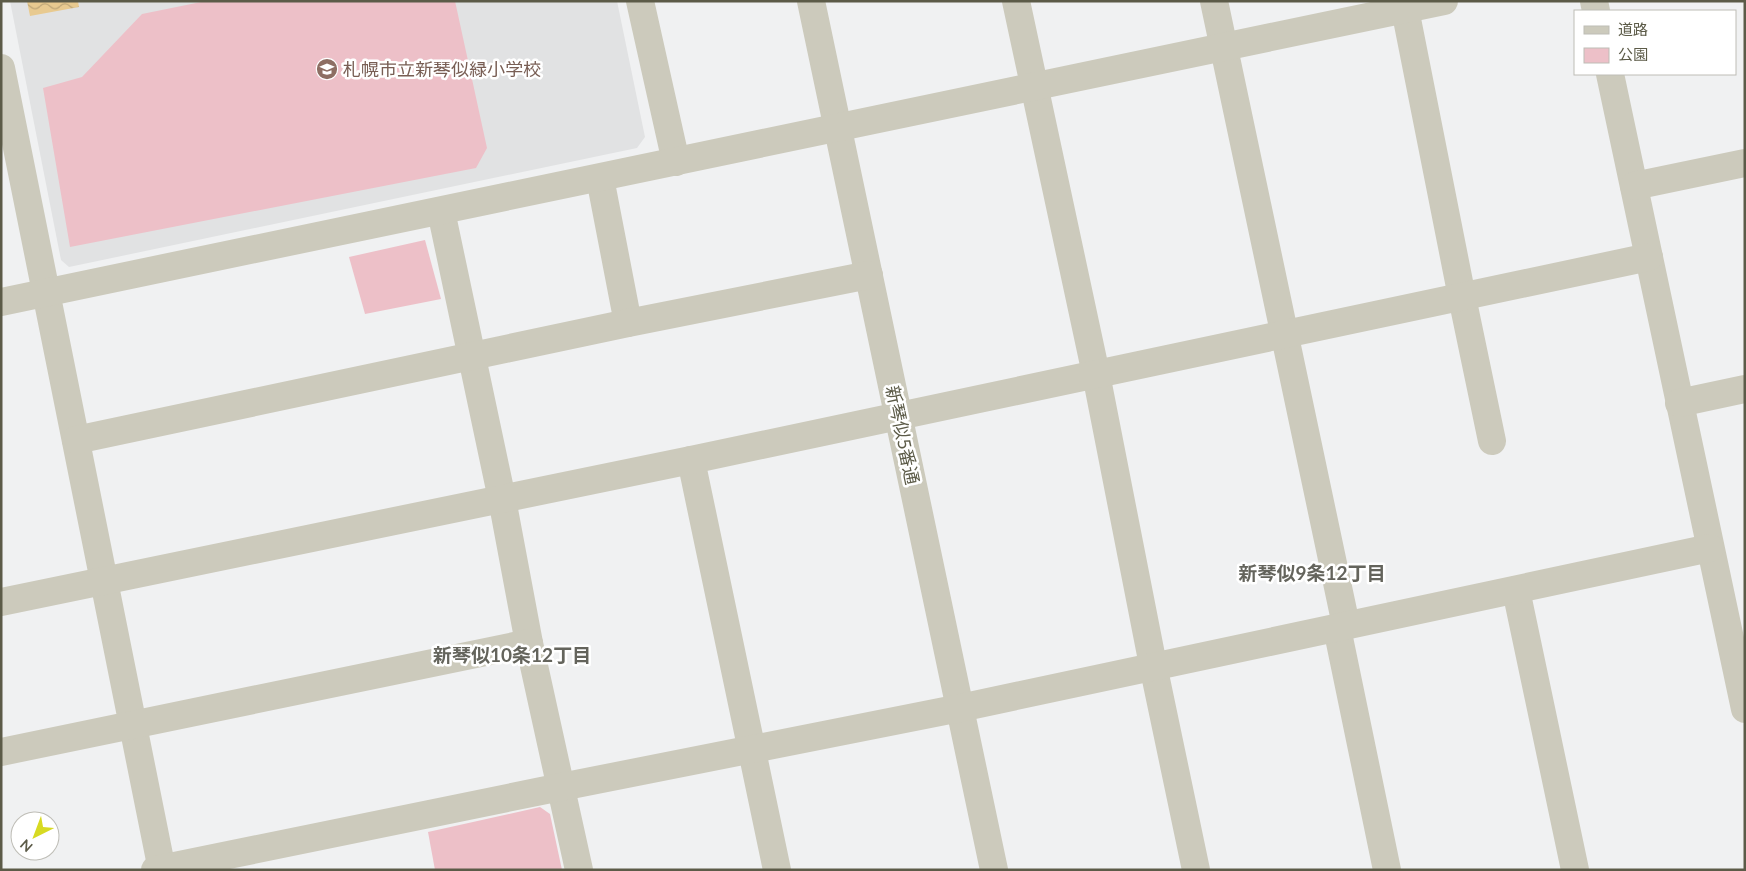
<svg xmlns="http://www.w3.org/2000/svg" width="1746" height="871" viewBox="0 0 1746 871" font-family="Lato,'Noto Sans JP',sans-serif">
  <style>
    .education { fill: #e1e2e3 }
    .park { fill: #edc0c8 }
    .water { fill: url(#water-waves) }
    .lines { fill: none; stroke-linecap: round; stroke-linejoin: round }
    .minor { stroke: #cccabc; stroke-width: 28 }
    .labels { text-anchor: middle; dominant-baseline: central; stroke-width: 5; stroke-linejoin: round; paint-order: stroke }
    .education-label { font-size: 18px; fill: #785e54; stroke: #fff; text-anchor: start }
    .street-label { font-size: 18px; fill: #5c5b48; stroke: #fff }
    .neighbourhood-label { font-size: 19px; font-weight: bold; fill: #64645c; stroke: #fff }
  </style>
  <defs>
    <pattern id="water-waves" width="16" height="10" patternUnits="userSpaceOnUse" patternTransform="scale(1.25)"><rect width="16" height="10" fill="#e8ca90"/><path d="M0 5q4-4 8 0t8 0" fill="none" stroke="#bfa778"/></pattern>
  </defs>
  <rect width="100%" height="100%" fill="#f0f1f2"/>
  <!-- education -->
  <polygon class="education" points="10,1 617,1 645,137 637,148 69,267 61,260"/>
  <!-- park -->
  <g class="park">
    <polygon points="206,1 455,1 487,148 476,168 70,247 43,88 82,77 142,14"/>
    <polygon points="425,240 441,299 365,314 349,257"/>
    <polygon points="540,807 550,814 562,870 435,870 428,832"/>
  </g>
  <!-- water -->
  <polygon class="water" points="27,1 78,1 79,7 30,16"/>
  <g class="lines">
    <!-- minor -->
    <g class="minor">
      <polyline points="640,1 676,162"/>
      <polyline points="811,1 994,870"/>
      <polyline points="1016,1 1096,374 1153,665 1196,870"/>
      <polyline points="1214,1 1346,625"/>
      <polyline points="1594,1 1596,11"/>
      <polyline points="1405,9 1462,297 1492,441"/>
      <polyline points="1,68 162,870"/>
      <polyline points="1610,74 1745,709"/>
      <polyline points="600,178 628,323"/>
      <polyline points="1634,186 1745,163"/>
      <polyline points="441,211 502,499 529,643 579,870"/>
      <polyline points="1,302 1444,1"/>
      <polyline points="1679,403 1745,389"/>
      <polyline points="76,440 628,323 869,275"/>
      <polyline points="691,460 777,870"/>
      <polyline points="1516,590 1575,870"/>
      <polyline points="1,602 691,460 1649,257"/>
      <polyline points="1337,628 1387,870"/>
      <polyline points="1,752 529,643"/>
      <polyline points="155,870 561,787 960,708 1710,548"/>
    </g>
  </g>
  <!-- icons -->
  <defs>
    <g id="school-disc" transform="scale(1.125)"><circle r="9.5" fill="#8d6e63" stroke="#fff"/><path d="M0-5L7-2L0 1L-7-2ZM-4 1L0 2.5L4 1V4Q0 6-4 4Z" fill="#fff"/></g>
  </defs>
  <g fill-rule="evenodd">
    <use href="#school-disc" x="327" y="69"/>
  </g>
  <g class="labels">
    <!-- education labels -->
    <g class="education-label">
      <text x="343" y="69">札幌市立新琴似緑小学校</text>
    </g>
    <!-- street labels -->
    <g class="street-label">
      <text transform="translate(903 435) rotate(78)">新琴似5番通</text>
    </g>
    <!-- neighbourhood labels -->
    <g class="neighbourhood-label">
      <text x="1312" y="572">新琴似9条12丁目</text>
      <text x="512" y="654">新琴似10条12丁目</text>
    </g>
  </g>
  <!-- border -->
  <rect width="1746" height="871" fill="none" stroke="#5c5b48" stroke-width="5"/>
  <!-- legend -->
  <rect x="1574" y="10" width="162" height="65" fill="#ffffff" stroke="#bebdb6"/>
  <rect x="1584" y="26" width="25" height="8" fill="#cccabc" stroke="#bebdb6"/>
  <text x="1618" y="35" font-size="15" fill="#5c5b48">道路</text>
  <rect x="1584" y="48" width="25" height="15" fill="#edc0c8" stroke="#bebdb6"/>
  <text x="1618" y="60" font-size="15" fill="#5c5b48">公園</text>
  <!-- north arrow -->
  <g transform="translate(35 836) rotate(222)"><circle r="24" fill="#ffffff" stroke="#bebdb6"/>
  <path d="M0-4L9 19L0 12L-9 19Z" fill="#d7da22"/>
  <text y="-8" font-size="14" font-weight="bold" text-anchor="middle" fill="#5c5b48">N</text>
  </g>
</svg>
